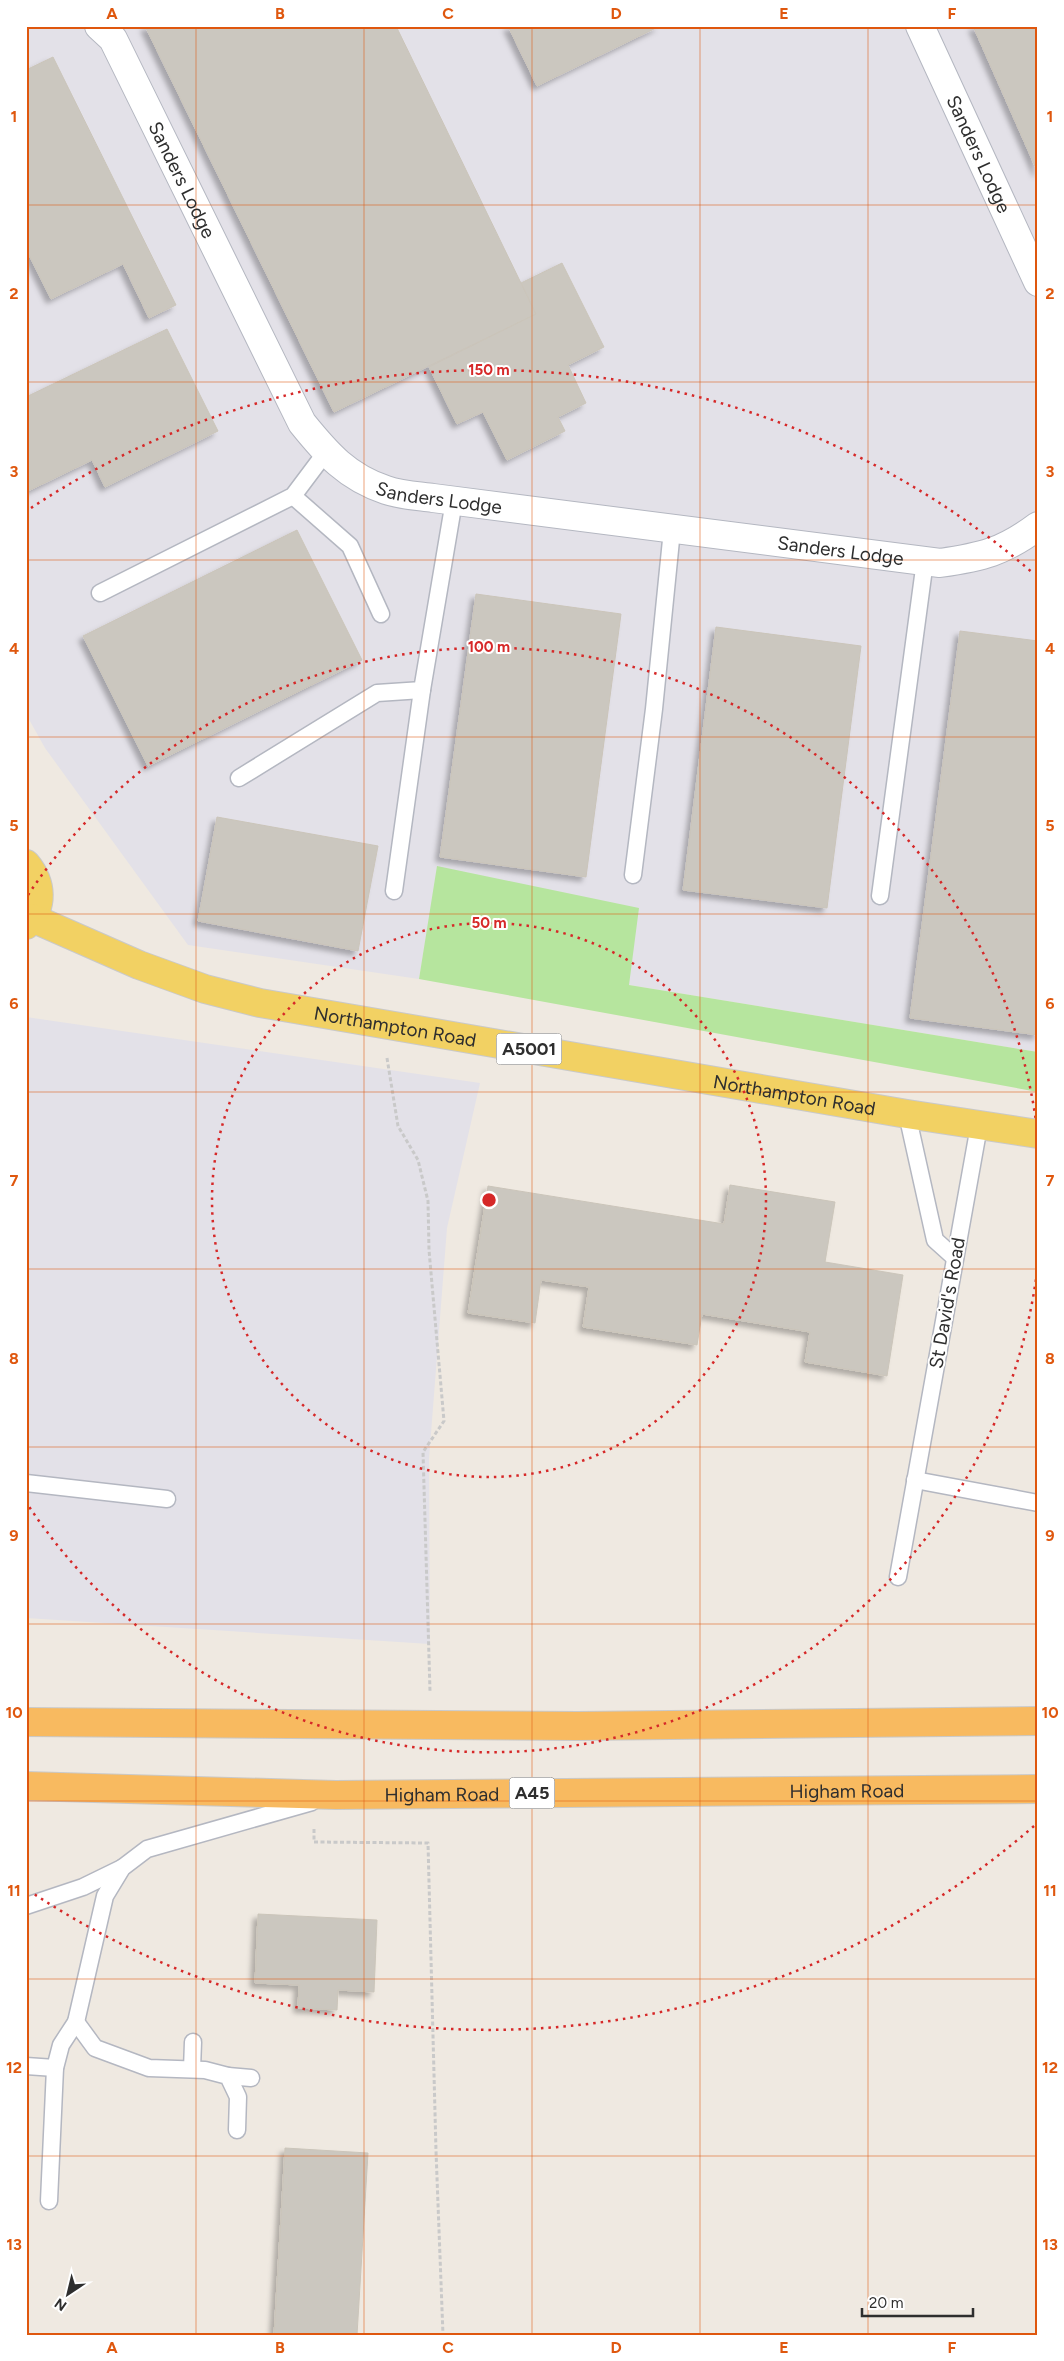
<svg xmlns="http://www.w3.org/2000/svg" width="1064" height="2361" viewBox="0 0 1064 2361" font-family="Figtree,sans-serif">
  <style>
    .industrial { fill: #e3e1e8 }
    .green { fill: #b6e59e }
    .building { fill: #cbc7bf; stroke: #cbc5ba; filter: url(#shadow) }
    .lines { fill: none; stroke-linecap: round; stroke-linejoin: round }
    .service-casing { stroke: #b4b7c1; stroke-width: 19 }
    .minor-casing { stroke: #b4b7c1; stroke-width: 30 }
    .primary-casing { stroke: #c9c9c9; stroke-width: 30 }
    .trunk-casing { stroke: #c9c9c9; stroke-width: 30 }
    .path { stroke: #c9c9c9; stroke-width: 3; stroke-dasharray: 4 2.5; stroke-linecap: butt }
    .service { stroke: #fff; stroke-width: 16 }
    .minor { stroke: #fff; stroke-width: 28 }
    .primary { stroke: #f2d163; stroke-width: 28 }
    .trunk { stroke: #f8ba60; stroke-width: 28 }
    .grid { fill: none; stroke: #df570e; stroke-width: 1; stroke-opacity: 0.55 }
    .ring { fill: none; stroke: #d62828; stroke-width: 2.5; stroke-dasharray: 2.5 5 }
    .labels { text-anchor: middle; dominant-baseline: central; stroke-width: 4; stroke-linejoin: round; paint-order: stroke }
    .shield { fill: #fff; stroke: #6d6d6d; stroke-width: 1 }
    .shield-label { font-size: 18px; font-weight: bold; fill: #2e2e2e }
    .street-label { font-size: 19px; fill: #2e2e2e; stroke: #fff }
    .centre { fill: #d62828; stroke: #fff; stroke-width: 2.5 }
    .ring-label { font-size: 15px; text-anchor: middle; font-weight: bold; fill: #d62828; stroke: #fff; stroke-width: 4; stroke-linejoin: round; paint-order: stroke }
    .neatline { fill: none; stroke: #df570e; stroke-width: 2 }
    .grid-label { font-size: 16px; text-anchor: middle; font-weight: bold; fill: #df570e }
  </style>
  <defs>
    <filter id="shadow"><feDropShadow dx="-4.5" dy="4.5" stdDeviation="2.5" flood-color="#0004"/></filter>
  </defs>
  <rect width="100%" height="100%" fill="#efe9e1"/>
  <!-- industrial -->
  <g class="industrial">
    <polygon points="26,26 1038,26 1038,1052 629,985 438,866 419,979 188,945 45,748 26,714"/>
    <polygon points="26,1017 480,1083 447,1228 429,1459 430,1644 26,1618"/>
  </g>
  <!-- green -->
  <polygon class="green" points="437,866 639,908 629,985 1038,1052 1038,1092 419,979"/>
  <!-- building -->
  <g class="building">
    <polygon points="145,26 396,26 536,314 334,412"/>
    <polygon points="508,26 660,26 537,86"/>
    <polygon points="973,26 1038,26 1038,173"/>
    <polygon points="53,57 176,305 149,318 123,264 51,299 26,249 26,70"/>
    <polygon points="562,263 604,347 568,365 586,403 558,417 565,431 507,460 483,412 457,424 429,367 536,314 521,283"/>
    <polygon points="167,329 218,431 105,487 92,460 26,492 26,397"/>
    <polygon points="297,530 362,660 148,766 83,636"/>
    <polygon points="476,594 621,614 586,877 440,857"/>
    <polygon points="716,627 861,646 827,908 683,890"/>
    <polygon points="960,631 1038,641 1038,1035 910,1018"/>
    <polygon points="217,817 378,846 358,951 198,921"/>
    <polygon points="730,1185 835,1202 825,1262 903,1275 887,1376 805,1362 810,1332 702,1314 697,1345 583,1327 589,1287 541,1280 535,1323 468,1313 488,1186 724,1224"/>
    <polygon points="258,1914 377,1920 374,1992 338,1990 337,2010 298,2008 299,1985 255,1983"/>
    <polygon points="285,2148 368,2153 357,2335 274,2335"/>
  </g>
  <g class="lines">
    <!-- service casing -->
    <g class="service-casing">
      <g id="service">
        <polyline points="293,496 350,546 381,614"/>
        <polyline points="100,593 293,496 326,452"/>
        <polyline points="239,778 377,693 422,690 454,501"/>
        <polyline points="633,875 654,709 672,530"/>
        <polyline points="394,891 422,690"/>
        <polyline points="880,896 925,561"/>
        <polyline points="907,1114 935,1240 955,1258"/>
        <polyline points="915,1480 1038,1503"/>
        <polyline points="26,1483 167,1499"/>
        <polyline points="898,1577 979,1126"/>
        <polyline points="26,1906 83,1887 122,1868"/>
        <polyline points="76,2022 95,2048 149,2068 205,2070 228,2076 238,2097 237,2130"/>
        <polyline points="26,2066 55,2068"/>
        <polyline points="192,2069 193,2042"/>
        <polyline points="228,2076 251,2078"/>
        <polyline points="49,2201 55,2068 61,2045 76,2022 105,1896 122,1868 147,1849 312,1802"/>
      </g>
    </g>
    <!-- minor casing -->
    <g class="minor-casing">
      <g id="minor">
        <path id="s1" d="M99,26L113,39L302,423C327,454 347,477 386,490C400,495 418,496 433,498L940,563C982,557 1003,552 1038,526"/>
        <path id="s2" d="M920,26L1038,282"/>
      </g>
    </g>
    <!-- primary casing -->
    <g class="primary-casing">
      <g id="primary">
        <path d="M26,864C42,883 44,906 26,925"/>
        <path id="s3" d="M32,918L139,965L205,989L260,1003L907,1114L1038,1134"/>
      </g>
    </g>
    <!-- trunk casing -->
    <g class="trunk-casing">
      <g id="trunk">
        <polyline points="26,1722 577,1726 1038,1721"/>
        <path id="s4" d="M26,1786L336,1795L1038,1789"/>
      </g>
    </g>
    <!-- path -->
    <g class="path">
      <polyline points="387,1058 398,1126 418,1160 428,1201 429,1250 444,1421 423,1452 430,1691"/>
      <polyline points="314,1829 314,1842 428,1843 436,2151 443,2335"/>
    </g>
    <!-- service -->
    <use href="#service" class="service"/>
    <!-- minor -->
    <use href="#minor" class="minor"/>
    <!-- primary -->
    <use href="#primary" class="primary"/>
    <!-- trunk -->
    <use href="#trunk" class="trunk"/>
  </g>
  <!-- grid -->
  <path class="grid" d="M196,26V2335M364,26V2335M532,26V2335M700,26V2335M868,26V2335M26,205H1038M26,382H1038M26,560H1038M26,737H1038M26,914H1038M26,1092H1038M26,1269H1038M26,1447H1038M26,1624H1038M26,1801H1038M26,1979H1038M26,2156H1038"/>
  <!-- distance rings -->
  <g class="ring">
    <circle cx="489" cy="1200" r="277"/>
    <path d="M1037 1272A553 553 0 0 1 28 1505M28 895A553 553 0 0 1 1037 1128"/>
    <path d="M1034 1826A830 830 0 0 1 31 1892M31 508A830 830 0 0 1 1034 574"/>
  </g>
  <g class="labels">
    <!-- shield labels -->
    <g class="shield">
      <rect x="496.5" y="1033.5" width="65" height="31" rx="4"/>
      <rect x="509.5" y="1777.5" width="45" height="31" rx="4"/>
    </g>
    <g class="shield-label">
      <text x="529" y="1049">A5001</text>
      <text x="532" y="1793">A45</text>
    </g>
    <!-- street labels -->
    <g class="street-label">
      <text stroke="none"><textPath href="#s2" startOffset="141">Sanders Lodge</textPath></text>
      <text stroke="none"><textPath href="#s1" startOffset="176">Sanders Lodge</textPath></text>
      <text stroke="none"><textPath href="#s1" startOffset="610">Sanders Lodge</textPath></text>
      <text stroke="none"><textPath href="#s1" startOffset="1015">Sanders Lodge</textPath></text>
      <text stroke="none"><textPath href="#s3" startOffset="381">Northampton Road</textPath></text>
      <text stroke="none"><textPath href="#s3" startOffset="786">Northampton Road</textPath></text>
      <text transform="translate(947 1303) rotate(-80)">St David's Road</text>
      <text stroke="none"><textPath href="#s4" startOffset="821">Higham Road</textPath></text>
      <text stroke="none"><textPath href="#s4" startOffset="416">Higham Road</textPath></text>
    </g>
  </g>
  <circle cx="489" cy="1200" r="8" class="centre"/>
  <g class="ring-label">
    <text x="489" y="375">150 m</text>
    <text x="489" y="652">100 m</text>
    <text x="489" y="928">50 m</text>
  </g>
  <!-- border -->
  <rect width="1064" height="2361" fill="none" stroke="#ffffff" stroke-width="55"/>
  <!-- north arrow -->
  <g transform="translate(68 2294) rotate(215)" stroke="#ffffff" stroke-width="4" paint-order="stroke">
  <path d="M0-4L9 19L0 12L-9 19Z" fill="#2e2e2e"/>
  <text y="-8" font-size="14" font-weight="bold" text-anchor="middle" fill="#2e2e2e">N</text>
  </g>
  <!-- scale -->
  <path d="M862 2308v8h111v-8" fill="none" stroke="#2e2e2e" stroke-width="2.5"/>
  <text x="869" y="2308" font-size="15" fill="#2e2e2e" stroke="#ffffff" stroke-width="4" paint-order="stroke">20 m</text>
  <rect x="28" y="28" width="1008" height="2306" class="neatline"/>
  <g class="grid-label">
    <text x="112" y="19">A</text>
    <text x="280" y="19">B</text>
    <text x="448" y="19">C</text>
    <text x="616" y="19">D</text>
    <text x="784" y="19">E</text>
    <text x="952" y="19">F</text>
    <text x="14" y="122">1</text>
    <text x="1050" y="122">1</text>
    <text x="14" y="299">2</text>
    <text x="1050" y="299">2</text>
    <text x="14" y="477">3</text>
    <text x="1050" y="477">3</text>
    <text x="14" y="654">4</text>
    <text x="1050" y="654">4</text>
    <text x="14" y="831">5</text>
    <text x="1050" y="831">5</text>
    <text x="14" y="1009">6</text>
    <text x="1050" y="1009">6</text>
    <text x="14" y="1186">7</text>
    <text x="1050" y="1186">7</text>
    <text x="14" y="1364">8</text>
    <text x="1050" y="1364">8</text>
    <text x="14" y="1541">9</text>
    <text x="1050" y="1541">9</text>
    <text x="14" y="1718">10</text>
    <text x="1050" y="1718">10</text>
    <text x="14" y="1896">11</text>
    <text x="1050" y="1896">11</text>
    <text x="14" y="2073">12</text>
    <text x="1050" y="2073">12</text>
    <text x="14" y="2250">13</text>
    <text x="1050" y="2250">13</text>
    <text x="112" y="2353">A</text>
    <text x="280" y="2353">B</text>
    <text x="448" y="2353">C</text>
    <text x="616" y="2353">D</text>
    <text x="784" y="2353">E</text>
    <text x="952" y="2353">F</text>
  </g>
</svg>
